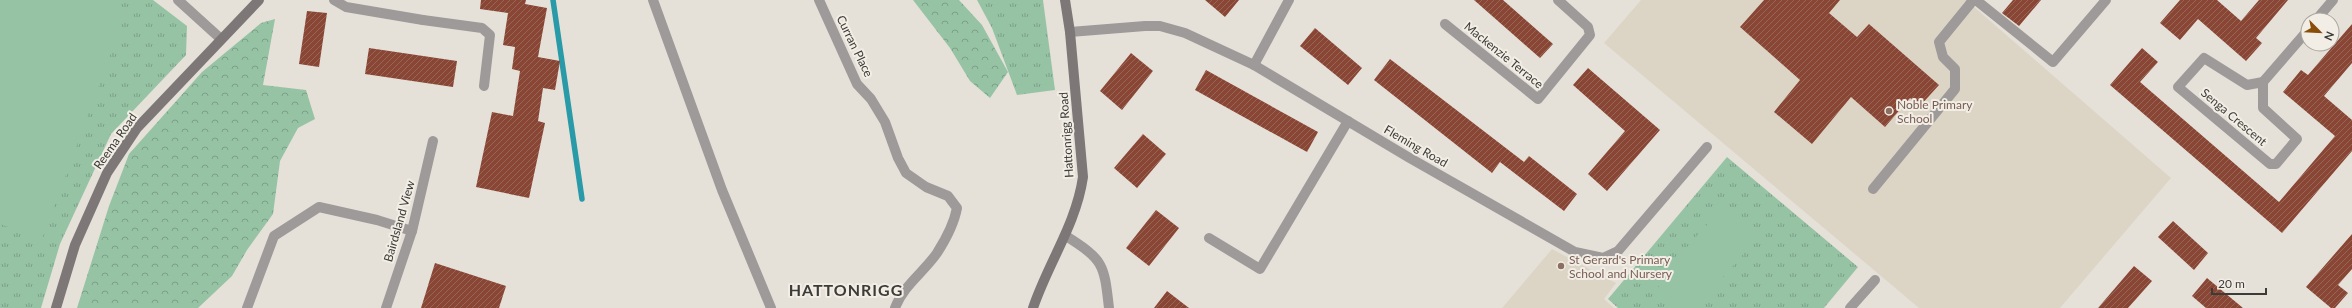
<svg xmlns="http://www.w3.org/2000/svg" width="2352" height="308" viewBox="0 0 2352 308" font-family="Lato,sans-serif">
  <style>
    .built { fill: #dcd5c6 }
    .grass { fill: url(#grass-tufts) }
    .forest { fill: url(#forest-crowns) }
    .pitch { fill: #97c3a5 }
    .lines { fill: none; stroke-linecap: round; stroke-linejoin: round }
    .stream { stroke: #299aa7; stroke-width: 5.5 }
    .building { fill: url(#building-hatch) }
    .lane { stroke: #9e9a9a; stroke-width: 10 }
    .street { stroke: #9e9a9a; stroke-width: 10 }
    .secondary { stroke: #7e7777; stroke-width: 10 }
    .education-dot { fill: #8d6e63; stroke: #f2eee6; stroke-width: 1.5 }
    .labels { text-anchor: middle; dominant-baseline: central; stroke-width: 4; stroke-linejoin: round; paint-order: stroke }
    .street-label { font-size: 12px; fill: #3c3b37; stroke: #f2eee6 }
    .education-label { font-size: 12px; fill: #785e54; stroke: #f2eee6; text-anchor: start }
    .district-label { font-size: 16px; font-weight: bold; letter-spacing: 1px; fill: #3c3b37; stroke: #f2eee6 }
  </style>
  <defs>
    <pattern id="grass-tufts" width="24" height="20" patternUnits="userSpaceOnUse"><rect width="24" height="20" fill="#97c3a5"/><path d="M3 7l-1-3M5 7V3M7 7l1-3M15 17l-1-3M17 17v-4M19 17l1-3" fill="none" stroke="#7ca087"/></pattern>
    <pattern id="forest-crowns" width="20" height="18" patternUnits="userSpaceOnUse"><rect width="20" height="18" fill="#97c3a5"/><path d="M2 6a3 3 0 1 1 6 0M12 15a3 3 0 1 1 6 0" fill="none" stroke="#7ca087"/></pattern>
    <pattern id="building-hatch" width="6" height="6" patternUnits="userSpaceOnUse"><rect width="6" height="6" fill="#8a4635"/><path d="M-1 1l2-2M0 6l6-6M5 7l2-2" fill="none" stroke="#986658"/></pattern>
  </defs>
  <rect width="100%" height="100%" fill="#e5e1d9"/>
  <!-- built -->
  <g class="built">
    <polygon points="1641,0 1966,0 2171,178 2060,308 1919,308 1604,43"/>
    <polygon points="1552,249 1616,283 1604,299 1614,308 1502,308"/>
  </g>
  <!-- grass -->
  <g class="grass">
    <polygon points="0,0 153,0 187,26 186,55 111,134 60,244 41,308 0,308"/>
    <polygon points="977,0 1043,0 1055,90 1017,95 992,28"/>
    <polygon points="1727,157 1858,267 1824,308 1618,308 1608,299"/>
  </g>
  <!-- forest -->
  <g class="forest">
    <polygon points="913,0 959,0 982,25 1008,72 990,98 970,81 950,48"/>
    <polygon points="275,19 263,85 306,90 315,119 298,128 280,161 273,214 247,250 232,276 198,308 77,308 109,206 129,154 202,72 261,23"/>
  </g>
  <!-- pitch -->
  <g class="pitch">
    <polygon points="0,0 101,0 127,10 42,239 0,224"/>
    <polygon points="1721,209 1757,239 1695,308 1683,308 1655,283"/>
  </g>
  <g class="lines">
    <!-- stream -->
    <polyline class="stream" points="553,0 582,199"/>
  </g>
  <!-- building -->
  <g class="building">
    <polygon points="481,0 526,0 525,4 547,8 538,57 560,61 555,90 543,88 538,121 545,123 529,198 476,187 492,112 513,116 520,71 512,69 515,47 503,45 508,13 480,9"/>
    <polygon points="1205,0 1239,0 1225,17"/>
    <polygon points="1474,0 1503,0 1553,44 1540,58"/>
    <polygon points="1764,0 1840,0 1829,13 1857,37 1869,24 1939,85 1920,106 1910,98 1885,127 1851,97 1812,144 1774,112 1800,80 1740,27"/>
    <polygon points="2013,0 2041,0 2019,26 2002,13"/>
    <polygon points="2180,0 2217,0 2241,21 2259,0 2288,0 2256,38 2262,43 2246,61 2198,19 2180,40 2160,23"/>
    <polygon points="307,11 327,13 319,67 299,64"/>
    <polygon points="2352,24 2352,63 2324,96 2352,120 2352,151 2282,233 2110,85 2142,48 2158,62 2140,82 2279,202 2335,136 2283,92 2301,70 2308,75"/>
    <polygon points="1315,28 1362,68 1348,85 1300,46"/>
    <polygon points="369,48 457,61 453,87 365,74"/>
    <polygon points="1131,53 1153,71 1122,110 1100,91"/>
    <polygon points="1390,59 1524,162 1529,156 1577,194 1564,211 1500,162 1492,173 1374,80"/>
    <polygon points="1588,68 1660,130 1607,191 1588,174 1625,131 1573,85"/>
    <polygon points="1206,70 1318,132 1307,152 1195,90"/>
    <polygon points="1143,134 1166,154 1137,188 1114,168"/>
    <polygon points="1156,210 1179,228 1149,266 1126,248"/>
    <polygon points="2173,221 2208,253 2194,270 2158,237"/>
    <polygon points="2352,234 2352,269 2338,285 2348,293 2335,308 2331,308 2306,287"/>
    <polygon points="435,263 506,286 499,308 421,308"/>
    <polygon points="2134,266 2152,281 2128,308 2098,308"/>
    <polygon points="2207,278 2243,308 2206,308 2192,296"/>
    <polygon points="1167,291 1189,308 1154,308"/>
  </g>
  <g class="lines">
    <!-- lane -->
    <g class="lane">
      <polyline points="1976,0 2053,62 2106,0"/>
      <polyline points="423,20 482,28 490,35 484,86"/>
      <polyline points="1873,189 1955,89 1955,69 1943,57 1939,42 1970,4"/>
      <path d="M1066,236C1104,260 1104,264 1109,308"/>
      <polyline points="1209,238 1260,269 1348,121"/>
      <polyline points="247,308 274,236 319,207 377,220 412,231"/>
    </g>
    <!-- street -->
    <g class="street">
      <polyline points="178,0 221,39"/>
      <polyline points="334,0 346,7 423,20"/>
      <polyline points="653,0 722,190 771,308"/>
      <path d="M819,0L857,84L871,99L885,122L898,158L906,173L926,187L948,196L957,208C954,224 946,239 937,253C924,272 903,286 895,308"/>
      <polyline points="1970,4 1973,0"/>
      <polyline points="2316,20 2333,0"/>
      <polyline points="1445,24 1538,99 1590,35 1588,27 1558,0"/>
      <polyline points="1070,32 1145,26 1160,26 1185,33 1254,65 1408,157 1575,252 1603,258 1618,251 1707,147"/>
      <polygon points="2204,58 2247,85 2263,82 2263,108 2297,139 2276,164 2270,164 2178,87"/>
      <polyline points="1254,65 1289,0"/>
      <polyline points="2263,82 2308,30"/>
      <polyline points="386,308 412,231 433,141"/>
      <polyline points="1850,308 1875,280"/>
    </g>
    <!-- secondary -->
    <g class="secondary">
      <polyline points="56,308 75,245 107,173 137,128 259,0"/>
      <path d="M1033,308C1048,263 1076,225 1083,177L1070,32L1065,0"/>
    </g>
  </g>
  <!-- markers -->
  <g class="education-dot">
    <circle cx="1889" cy="111" r="4"/>
    <circle cx="1561" cy="266" r="4"/>
  </g>
  <g class="labels">
    <!-- street labels -->
    <g class="street-label">
      <text transform="translate(855 46) rotate(64)">Curran Place</text>
      <text transform="translate(1504 55) rotate(39)">Mackenzie Terrace</text>
      <text transform="translate(2234 117) rotate(40)">Senga Crescent</text>
      <text transform="translate(1066 135) rotate(-94)">Hattonrigg Road</text>
      <text transform="translate(115 141) rotate(-55)">Reema Road</text>
      <text transform="translate(1416 146) rotate(30)">Fleming Road</text>
      <text transform="translate(399 221) rotate(-74)">Bairdsland View</text>
    </g>
    <!-- education labels -->
    <g class="education-label">
      <text x="1897" y="104">Noble Primary<tspan x="1897" dy="14">School</tspan></text>
      <text x="1569" y="259">St Gerard's Primary<tspan x="1569" dy="14">School and Nursery</tspan></text>
    </g>
    <!-- district labels -->
    <g class="district-label">
      <text x="846" y="289">HATTONRIGG</text>
    </g>
  </g>
  <!-- north arrow -->
  <g transform="translate(2320 32) rotate(114)"><circle r="19" fill="#f2eee6" stroke="#a9a6a0"/>
  <path d="M0-3L7 15L0 10L-7 15Z" fill="#894e08"/>
  <text y="-6" font-size="11" font-weight="bold" text-anchor="middle" fill="#3c3b37">N</text>
  </g>
  <!-- scale -->
  <path d="M2212 288v6h54v-6" fill="none" stroke="#3c3b37" stroke-width="2"/>
  <text x="2218" y="288" font-size="12" fill="#3c3b37" stroke="#f2eee6" stroke-width="3" paint-order="stroke">20 m</text>
</svg>
